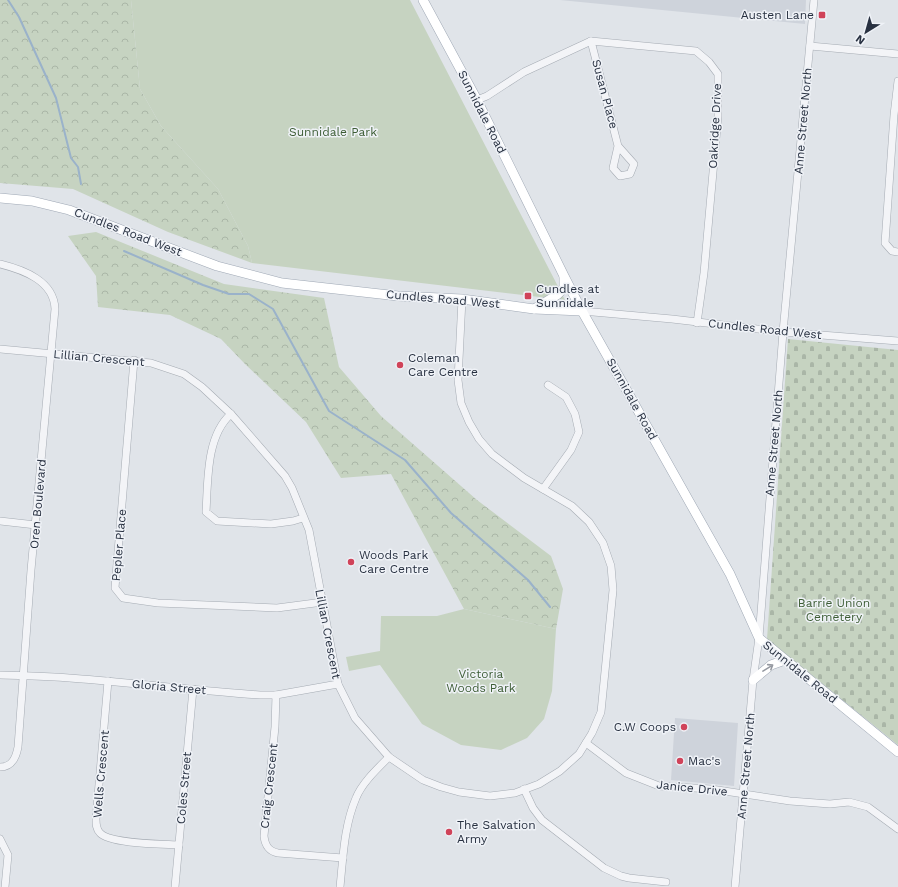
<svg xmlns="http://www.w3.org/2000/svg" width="898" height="887" viewBox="0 0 898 887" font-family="'Work Sans',sans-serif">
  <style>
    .built { fill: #ced3db }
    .forest { fill: url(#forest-crowns) }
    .cemetery { fill: url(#cemetery-stones) }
    .green { fill: #c6d3c1 }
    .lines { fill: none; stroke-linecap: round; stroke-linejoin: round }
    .stream { stroke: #9ab2ca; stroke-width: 2 }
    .minor-casing { stroke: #a5abb3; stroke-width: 8 }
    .major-casing { stroke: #9fa8b5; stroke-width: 10 }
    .minor { stroke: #f3f4f7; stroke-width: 7 }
    .major { stroke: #fff; stroke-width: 9 }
    .oneway { stroke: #9498a0 }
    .poi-dot { fill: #d04359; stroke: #eff2f7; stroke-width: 1.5 }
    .labels { text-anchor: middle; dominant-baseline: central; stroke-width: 3; stroke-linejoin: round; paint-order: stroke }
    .poi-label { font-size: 12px; fill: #283141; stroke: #eff2f7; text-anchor: start }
    .street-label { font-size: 12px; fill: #283141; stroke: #eff2f7 }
    .park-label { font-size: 12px; fill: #3d5d35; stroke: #eff2f7 }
  </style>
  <defs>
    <pattern id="forest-crowns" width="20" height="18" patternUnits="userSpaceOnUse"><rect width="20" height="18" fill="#c6d3c1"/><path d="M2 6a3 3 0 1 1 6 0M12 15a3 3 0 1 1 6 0" fill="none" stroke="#aab6a7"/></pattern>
    <pattern id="cemetery-stones" width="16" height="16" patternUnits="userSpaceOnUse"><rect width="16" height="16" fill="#c6d3c1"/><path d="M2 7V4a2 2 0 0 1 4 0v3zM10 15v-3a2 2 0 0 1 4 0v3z" fill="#aab6a7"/></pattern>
  </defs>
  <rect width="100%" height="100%" fill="#e0e4e9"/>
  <!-- built -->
  <g class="built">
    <polygon points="560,0 806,0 805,24"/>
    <polygon points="675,718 738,723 734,786 671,780"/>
  </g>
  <!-- forest -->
  <g class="forest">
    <polygon points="0,0 131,0 140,89 161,126 218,189 248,246 252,263 168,232 73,189 0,183"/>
    <polygon points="96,232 224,284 324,298 339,367 381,416 477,500 551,556 563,589 556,629 464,609 391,474 341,478 306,422 245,364 221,339 170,315 98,307 96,276 68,236"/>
  </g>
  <!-- cemetery -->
  <polygon class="cemetery" points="788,339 898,350 898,745 767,639"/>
  <!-- green -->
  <g class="green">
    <polygon points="131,0 410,0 565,300 252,263 248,246 218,189 161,126 140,89"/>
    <polygon points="464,609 556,629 552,691 544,719 527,738 501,750 461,745 422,724 380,665 349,671 346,657 380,651 381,616 437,616"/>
  </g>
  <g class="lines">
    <!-- stream -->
    <g class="stream">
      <polyline points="8,0 19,17 56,98 71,158 78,167 81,184"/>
      <polyline points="124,251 203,285 229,294 249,294 273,309 329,411 405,460 451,513 528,580 550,607"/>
    </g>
    <!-- minor casing -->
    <g class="minor-casing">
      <g id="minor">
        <polyline points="591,41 618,146 634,164 630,174 620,176 613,168 618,146"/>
        <polyline points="810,46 898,54"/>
        <polyline points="898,81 894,115 885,243 892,251 898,252"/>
        <polyline points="477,100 487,96 524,72 591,41 696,51 709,62 718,74 718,116 704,273 697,323"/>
        <path d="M0,264C24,270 54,281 55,309L31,570L18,747C16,758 12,767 0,767"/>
        <polyline points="582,311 672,319 783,332 898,341"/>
        <polyline points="0,349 151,363 184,374 202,387 231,414 285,476 292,488 309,530 338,684 355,718 389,757 423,780 441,787 459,792 490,796 515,793 539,784 560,771 579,754 592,733 601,712 613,590 611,566 603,543 589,522 572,506 524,478 492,454 479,439 469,422 461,403 458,380 462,299"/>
        <polyline points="134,360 115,588 123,598 158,603 277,608 323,602"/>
        <path d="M231,414C206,436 208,481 206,512L217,521L271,524L293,521L303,518"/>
        <polyline points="543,489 571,450 579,432 575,414 566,397 548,385"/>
        <polyline points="0,521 36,525"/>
        <path d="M0,675C87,676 173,689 260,695H276L338,684"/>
        <path d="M108,681L96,819C96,824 96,829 100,833C110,844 163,844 179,845"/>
        <path d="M276,695L275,727L264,836C265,845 268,851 278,853L343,858"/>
        <polyline points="586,743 626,773 659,786 711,789 790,801 830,804 849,802 868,807 898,829"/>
        <polyline points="524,789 533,808 542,820 604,868 621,876 629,878 666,882"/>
        <polyline points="0,839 8,855 5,887"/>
        <polyline points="175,887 193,689"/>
        <path d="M340,887C343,858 344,826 356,798C362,783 377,769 389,757"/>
        <polyline points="735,887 753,680 759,638 783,332 814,0"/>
      </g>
    </g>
    <!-- major casing -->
    <g class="major-casing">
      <g id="major">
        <polyline points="423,0 477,100 564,276 582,311 730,574 759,638 898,752"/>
        <polyline points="0,198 32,201 69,210 217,266 282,283 398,296 462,299 534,309 582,311"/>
        <polyline points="534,309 557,295 564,288 564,278"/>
        <polyline points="753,680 771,665 785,660"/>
      </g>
    </g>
    <!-- minor -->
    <use href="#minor" class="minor"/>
    <!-- major -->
    <use href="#major" class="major"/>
  </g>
  <!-- one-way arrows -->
  <defs><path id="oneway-shaft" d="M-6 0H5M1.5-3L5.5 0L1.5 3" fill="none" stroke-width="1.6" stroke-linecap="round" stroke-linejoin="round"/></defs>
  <use class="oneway" href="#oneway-shaft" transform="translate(768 668) rotate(-32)"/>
  <!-- markers -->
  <g class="poi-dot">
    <rect x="818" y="11" width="8" height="8" rx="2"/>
    <rect x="524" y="292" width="8" height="8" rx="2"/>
    <circle cx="400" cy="365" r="4"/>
    <circle cx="351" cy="562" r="4"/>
    <circle cx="684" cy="727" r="4"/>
    <circle cx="680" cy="761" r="4"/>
    <circle cx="449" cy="832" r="4"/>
  </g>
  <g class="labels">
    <!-- poi labels -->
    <g class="poi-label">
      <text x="814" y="15" text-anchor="end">Austen Lane</text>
      <text x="536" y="289">Cundles at<tspan x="536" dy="14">Sunnidale</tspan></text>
      <text x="408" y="358">Coleman<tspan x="408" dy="14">Care Centre</tspan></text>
      <text x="359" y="555">Woods Park<tspan x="359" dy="14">Care Centre</tspan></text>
      <text x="676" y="727" text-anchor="end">C.W Coops</text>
      <text x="688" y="761">Mac's</text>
      <text x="457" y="825">The Salvation<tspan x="457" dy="14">Army</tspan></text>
    </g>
    <!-- street labels -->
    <g class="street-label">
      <text transform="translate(605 94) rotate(75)">Susan Place</text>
      <text transform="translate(482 112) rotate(63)">Sunnidale Road</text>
      <text transform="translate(803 121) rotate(-85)">Anne Street North</text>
      <text transform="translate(715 126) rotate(-87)">Oakridge Drive</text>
      <text transform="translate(128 232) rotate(21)">Cundles Road West</text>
      <text transform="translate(443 299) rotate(5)">Cundles Road West</text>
      <text transform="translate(765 329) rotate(6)">Cundles Road West</text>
      <text transform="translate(99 358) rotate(5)">Lillian Crescent</text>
      <text transform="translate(632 399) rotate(61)">Sunnidale Road</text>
      <text transform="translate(774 443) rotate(-85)">Anne Street North</text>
      <text transform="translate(38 504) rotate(-85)">Oren Boulevard</text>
      <text transform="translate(119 545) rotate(-85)">Pepler Place</text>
      <text transform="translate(328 634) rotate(79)">Lillian Crescent</text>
      <text transform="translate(800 672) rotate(39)">Sunnidale Road</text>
      <text transform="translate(169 687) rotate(5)">Gloria Street</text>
      <text transform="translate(746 766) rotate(-85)">Anne Street North</text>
      <text transform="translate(101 774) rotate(-85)">Wells Crescent</text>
      <text transform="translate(269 786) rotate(-84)">Craig Crescent</text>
      <text transform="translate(184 788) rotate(-85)">Coles Street</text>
      <text transform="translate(692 788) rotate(6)">Janice Drive</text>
    </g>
    <!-- park labels -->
    <g class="park-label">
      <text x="333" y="132">Sunnidale Park</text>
      <text x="834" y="603">Barrie Union<tspan x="834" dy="14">Cemetery</tspan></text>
      <text x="481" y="674">Victoria<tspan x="481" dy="14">Woods Park</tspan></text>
    </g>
  </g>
  <!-- north arrow -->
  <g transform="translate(866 32) rotate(217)" stroke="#eff2f7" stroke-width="3" paint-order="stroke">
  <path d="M0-3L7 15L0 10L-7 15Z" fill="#283141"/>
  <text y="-6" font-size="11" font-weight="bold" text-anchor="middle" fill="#283141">N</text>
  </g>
</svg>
